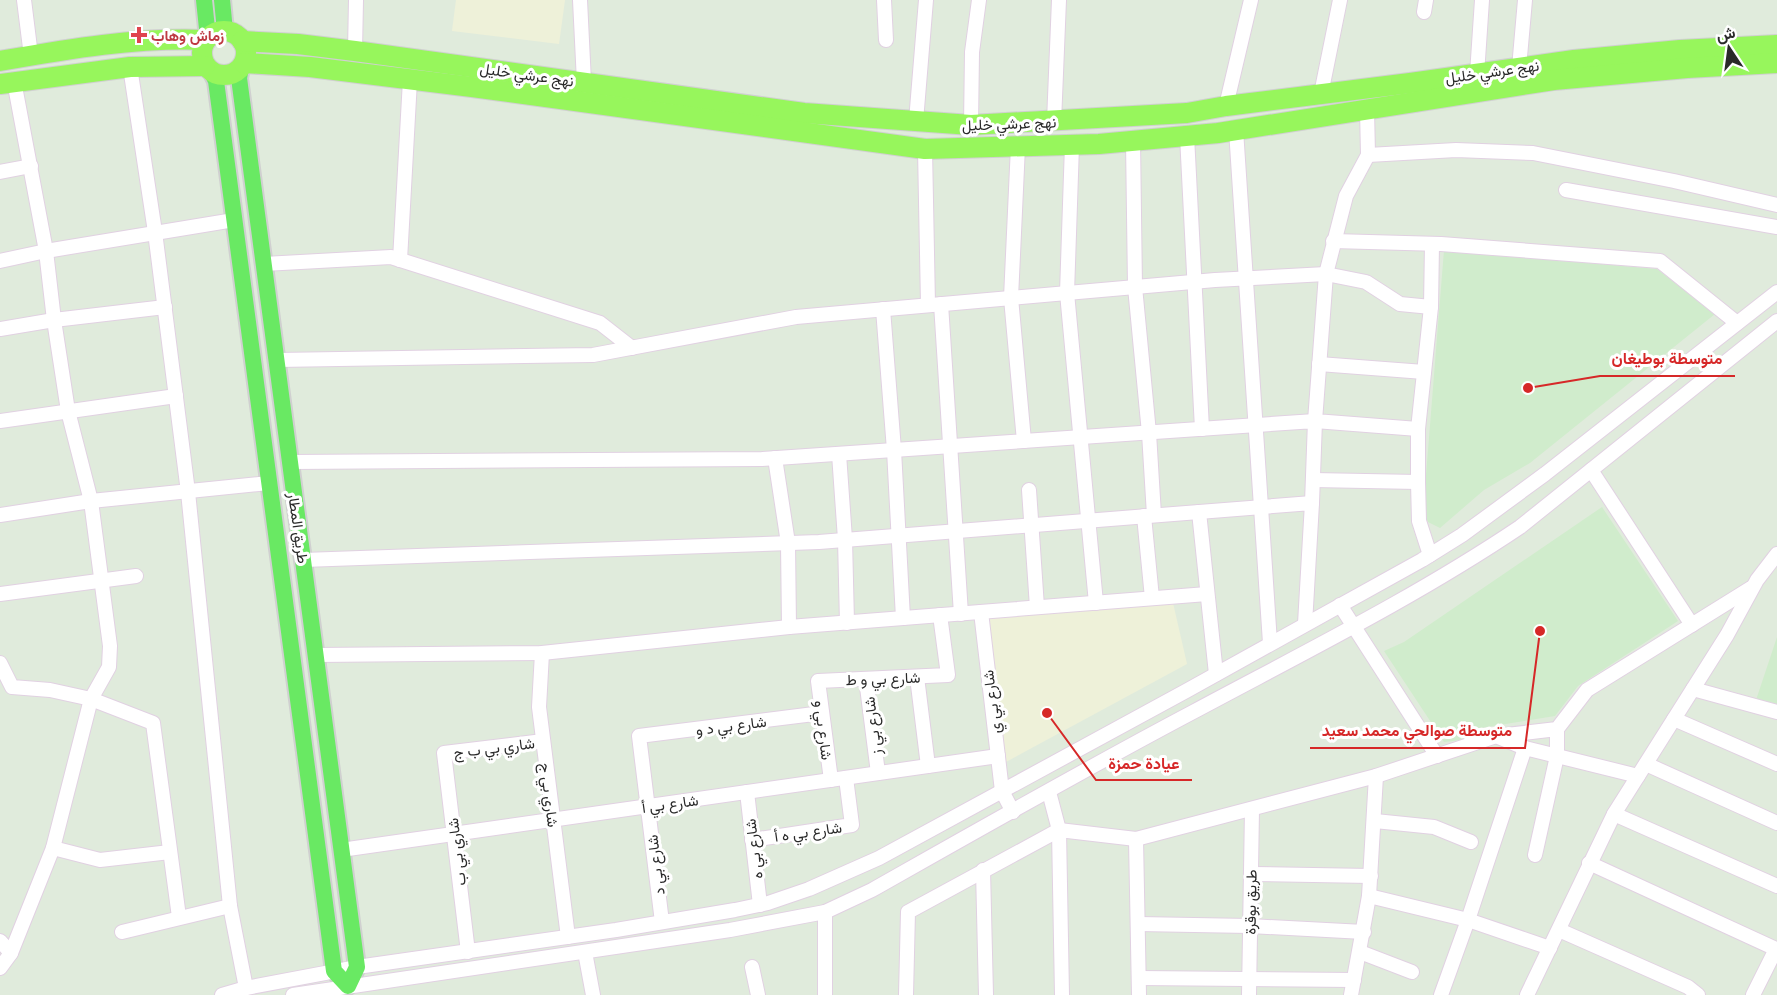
<svg xmlns="http://www.w3.org/2000/svg" width="1777" height="995" viewBox="0 0 1777 995" font-family="Lato,Vazirmatn,sans-serif">
  <style>
    .education { fill: #d0eccc }
    .medical { fill: #eef1d9 }
    .lines { fill: none; stroke-linecap: round; stroke-linejoin: round }
    .minor-casing { stroke: #e1d1e2; stroke-width: 16 }
    .major-casing { stroke: #d0d0d0; stroke-width: 20 }
    .highway-casing { stroke: #d0d0d0; stroke-width: 22 }
    .minor { stroke: #fff; stroke-width: 14 }
    .major { stroke: #69e963; stroke-width: 16 }
    .highway { stroke: #97f65c; stroke-width: 20 }
    .health-dot { fill: #e0444e; stroke: #fff; stroke-width: 2 }
    .labels { text-anchor: middle; dominant-baseline: central; stroke-width: 6; stroke-linejoin: round; paint-order: stroke }
    .health-label { font-size: 15px; font-weight: bold; fill: #be3a42; stroke: #fff; text-anchor: start }
    .street-label { font-size: 15px; fill: #292929; stroke: #fff }
    .leader { fill: none; stroke: #d62828; stroke-width: 2 }
    .callout-dot { fill: #d62828; stroke: #fff; stroke-width: 2 }
    .callout-label { font-size: 16px; text-anchor: middle; font-weight: bold; fill: #d62828; stroke: #fff; stroke-width: 6; stroke-linejoin: round; paint-order: stroke }
  </style>
  <rect width="100%" height="100%" fill="#e0ebdc"/>
  <!-- education -->
  <g class="education">
    <polygon points="1444,250 1657,269 1715,314 1530,463 1484,490 1440,528 1428,522 1423,513"/>
    <polygon points="1602,507 1678,621 1578,686 1555,716 1461,731 1461,740 1444,742 1384,651 1404,642"/>
    <polygon points="1777,637 1777,705 1756,700"/>
  </g>
  <!-- medical -->
  <g class="medical">
    <polygon points="456,0 565,0 559,44 452,31"/>
    <polygon points="1173,603 1187,664 1004,763 988,617"/>
  </g>
  <g class="lines">
    <!-- minor casing -->
    <g class="minor-casing">
      <g id="minor">
        <polyline points="24,0 31,56"/>
        <polyline points="580,0 584,82"/>
        <polyline points="884,0 886,40"/>
        <polyline points="1424,12 1426,0"/>
        <polyline points="355,51 356,0"/>
        <polyline points="130,67 155,232 188,492 230,906 246,988"/>
        <polyline points="1519,68 1525,0"/>
        <polyline points="1477,74 1482,0"/>
        <polyline points="1321,94 1340,0"/>
        <polyline points="1226,106 1251,0"/>
        <polyline points="1367,109 1368,155 1346,196 1326,274 1315,421 1418,429"/>
        <polyline points="916,121 926,0"/>
        <polyline points="1054,122 1059,0"/>
        <polyline points="971,125 972,52 979,0"/>
        <polyline points="1236,130 1270,643"/>
        <polyline points="1187,136 1202,429"/>
        <polyline points="1133,141 1135,287 1149,433 1154,515"/>
        <polyline points="1072,145 1067,293 1096,603"/>
        <polyline points="1018,146 1011,298 1024,441"/>
        <polyline points="925,149 928,305"/>
        <polyline points="1368,155 1456,150 1533,153 1674,181 1777,205"/>
        <polyline points="0,172 31,166"/>
        <polyline points="1566,190 1777,227"/>
        <polyline points="1333,241 1441,244 1660,261 1737,323"/>
        <polyline points="400,260 410,80"/>
        <polyline points="0,261 46,251 234,220"/>
        <polyline points="264,264 391,257 600,323 632,348"/>
        <polyline points="941,304 961,614"/>
        <polyline points="883,309 894,450 903,618"/>
        <polyline points="0,329 54,320 165,307"/>
        <polyline points="277,360 593,355 796,317 1215,280 1326,274 1366,282 1400,304 1431,307"/>
        <polyline points="1319,364 1424,372"/>
        <polyline points="0,421 176,396"/>
        <polyline points="839,454 845,539 847,623"/>
        <polyline points="775,458 788,543 789,627"/>
        <polyline points="290,462 762,459 1315,421 1312,503"/>
        <polyline points="1591,470 1692,625"/>
        <polyline points="1313,480 1418,482"/>
        <polyline points="1029,490 1037,607"/>
        <polyline points="1199,512 1216,674"/>
        <polyline points="0,515 91,501 269,483"/>
        <polyline points="1144,516 1152,598"/>
        <polyline points="1430,555 1419,521 1418,482 1418,429 1431,307 1432,244"/>
        <polyline points="303,560 819,542 1312,503 1305,624"/>
        <polyline points="0,594 136,576"/>
        <polyline points="1340,605 1437,756"/>
        <polyline points="981,612 1002,791 1013,812"/>
        <polyline points="542,653 539,707 568,937"/>
        <polyline points="316,655 542,653 789,627 1207,594"/>
        <polyline points="0,663 12,687 50,690 91,699 153,723 179,917"/>
        <polyline points="917,677 928,766"/>
        <polyline points="866,679 878,773"/>
        <polyline points="1693,689 1777,712"/>
        <polyline points="1674,719 1777,764"/>
        <polyline points="1498,736 1557,729 1587,690 1751,588"/>
        <polyline points="1646,764 1777,823"/>
        <polyline points="831,780 818,681 948,675 940,615"/>
        <polyline points="747,792 760,905"/>
        <polyline points="1049,792 1059,830 1062,995"/>
        <polyline points="1614,814 1777,886"/>
        <polyline points="1375,821 1434,827 1471,842"/>
        <polyline points="1136,839 1139,995"/>
        <polyline points="752,840 852,825 846,778"/>
        <polyline points="53,848 100,860 170,852"/>
        <polyline points="341,850 998,756"/>
        <polyline points="1535,855 1557,756 1557,729"/>
        <polyline points="1589,863 1776,949 1753,995"/>
        <polyline points="983,870 986,995"/>
        <polyline points="1251,874 1371,876"/>
        <polyline points="1369,896 1468,920 1550,948"/>
        <polyline points="662,922 639,736 822,713"/>
        <polyline points="1138,924 1250,926 1364,932"/>
        <polyline points="1559,930 1688,987 1698,995"/>
        <polyline points="122,932 230,906"/>
        <polyline points="0,941 11,953"/>
        <polyline points="468,952 444,753 543,741"/>
        <polyline points="585,952 593,995"/>
        <polyline points="1360,952 1412,972"/>
        <polyline points="752,967 758,995"/>
        <polyline points="0,968 11,953 53,848 91,699 109,667 110,646 91,501 68,411 54,320 46,251 14,81"/>
        <polyline points="1139,978 1354,980"/>
        <polyline points="222,995 246,988 357,967 616,930 735,910 768,903 809,889 879,858 1186,691 1422,560 1462,535 1545,474 1777,292"/>
        <path d="M293,995L730,930L825,912L872,890C978,830 1085,769 1193,712C1303,653 1416,597 1520,527L1777,321"/>
        <polyline points="825,995 825,912"/>
        <polyline points="906,995 908,912 1059,830 1136,839 1376,776 1496,736 1525,748 1638,776"/>
        <polyline points="1249,995 1252,809"/>
        <polyline points="1351,995 1369,896 1376,776"/>
        <polyline points="1441,995 1468,920 1525,748"/>
        <polyline points="1527,995 1614,814 1727,635 1757,580 1777,554"/>
      </g>
    </g>
    <!-- major casing -->
    <g class="major-casing">
      <g id="major">
        <polyline points="204,0 208,38"/>
        <polyline points="222,0 225,31"/>
        <polyline points="212,73 216,81 334,971 348,986 357,967 239,78 241,68"/>
      </g>
    </g>
    <!-- highway casing -->
    <g class="highway-casing">
      <g id="highway">
        <circle cx="224" cy="53" r="22"/>
        <polyline points="242,41 298,44 355,51 804,113 971,125 1187,113 1226,106 1410,83 1574,60 1680,50 1777,45"/>
        <path d="M0,61C68,49 138,37 206,40"/>
        <polyline points="244,63 310,67 472,87 925,149 1099,144 1218,133 1554,80 1687,68 1777,63"/>
        <polyline points="0,84 130,67 205,66"/>
      </g>
    </g>
    <!-- minor -->
    <use href="#minor" class="minor"/>
    <!-- major -->
    <use href="#major" class="major"/>
    <!-- highway -->
    <use href="#highway" class="highway"/>
  </g>
  <!-- markers -->
  <path class="health-dot" d="M136 26h6v6h6v6h-6v6h-6v-6h-6v-6h6z"/>
  <g class="labels">
    <!-- health labels -->
    <g class="health-label">
      <text x="151" y="35">زماش وهاب</text>
    </g>
    <!-- street labels -->
    <g class="street-label">
      <text transform="translate(1492 71) rotate(-8)">نهج عرشي خليل</text>
      <text transform="translate(527 74) rotate(8)">نهج عرشي خليل</text>
      <text transform="translate(1009 123) rotate(-2)">نهج عرشي خليل</text>
      <text transform="translate(299 528) rotate(82)">طريق المطار</text>
      <text transform="translate(883 678) rotate(-2)">شارع بي و ط</text>
      <text transform="translate(991 702) rotate(-97)">شارع بي ي</text>
      <text transform="translate(731 725) rotate(-7)">شارع بي د و</text>
      <text transform="translate(872 726) rotate(-97)">شارع بي ز</text>
      <text transform="translate(824 730) rotate(83)">شارع بي و</text>
      <text transform="translate(494 747) rotate(-7)">شاري بي ب ج</text>
      <text transform="translate(550 795) rotate(83)">شاري بي ج</text>
      <text transform="translate(670 803) rotate(-8)">شارع بي أ</text>
      <text transform="translate(808 831) rotate(-8)">شارع بي ه أ</text>
      <text transform="translate(753 849) rotate(-97)">شارع بي ه</text>
      <text transform="translate(456 852) rotate(-97)">شاري بي ب</text>
      <text transform="translate(655 865) rotate(-97)">شارع بي د</text>
      <text transform="translate(1250 902) rotate(-89)">طريق بوقرة</text>
    </g>
  </g>
  <!-- callouts -->
  <path class="leader" d="M1528 388L1600 376H1735M1540 631L1525 748H1310M1047 713L1096 780H1192"/>
  <g class="callout-dot">
    <circle cx="1528" cy="388" r="6"/>
    <circle cx="1540" cy="631" r="6"/>
    <circle cx="1047" cy="713" r="6"/>
  </g>
  <g class="callout-label">
    <text x="1667" y="364">متوسطة بوطيغان</text>
    <text x="1417" y="736">متوسطة صوالحي محمد سعيد</text>
    <text x="1144" y="769">عيادة حمزة</text>
  </g>
  <!-- north arrow -->
  <g transform="translate(1729 48) rotate(347)" stroke="#ffffff" stroke-width="4.5" paint-order="stroke">
  <path d="M0-4.5L10 22L0 15L-10 22Z" fill="#292929"/>
  <text y="-9" font-size="16" font-weight="bold" text-anchor="middle" fill="#292929">ش</text>
  </g>
</svg>
